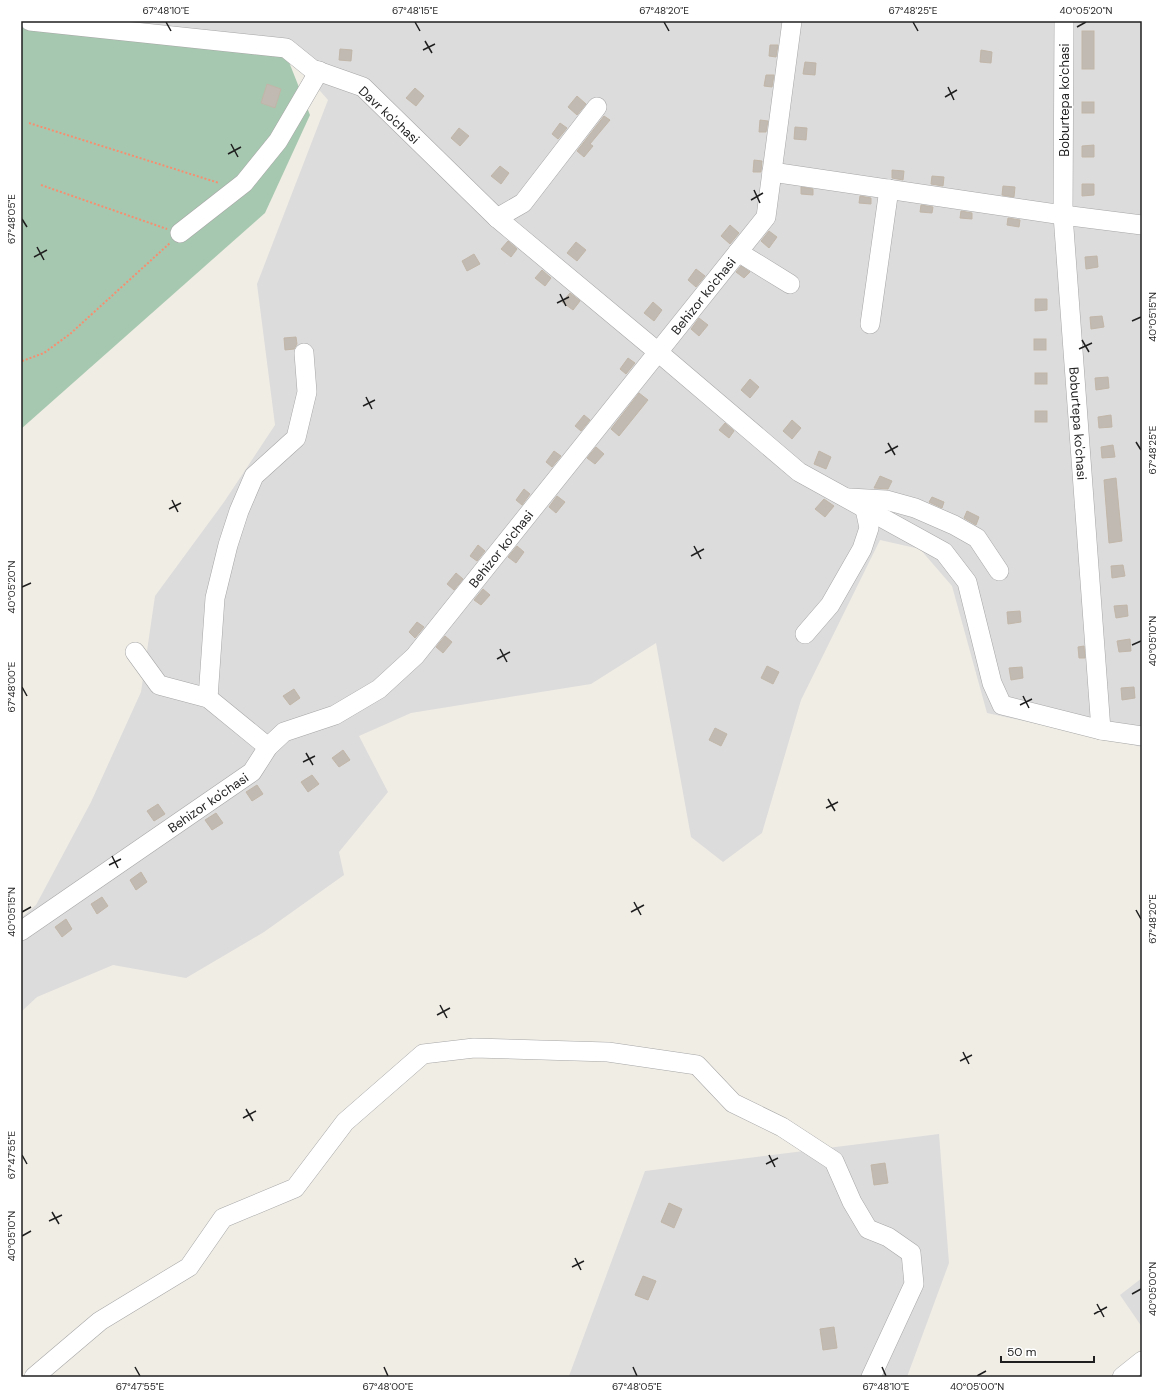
<svg xmlns="http://www.w3.org/2000/svg" width="1163" height="1398" viewBox="0 0 1163 1398" font-family="'DM Sans',sans-serif">
  <style>
    .residential { fill: #dddcdc }
    .cemetery { fill: #a7c8b0 }
    .building { fill: #c0bab2; stroke: #c1b6a8 }
    .lines { fill: none; stroke-linecap: round; stroke-linejoin: round }
    .minor-casing { stroke: #a6a6a6; stroke-width: 20 }
    .path { stroke: #f78e6f; stroke-width: 2; stroke-dasharray: 2 2; stroke-linecap: butt }
    .minor { stroke: #fff; stroke-width: 19 }
    .ticks { fill: none; stroke: #1f1f1f; stroke-width: 1.5 }
    .labels { text-anchor: middle; dominant-baseline: central; stroke-width: 3; stroke-linejoin: round; paint-order: stroke }
    .street-label { font-size: 13px; fill: #1f1f1f; stroke: #fff }
    .neatline { fill: none; stroke: #1f1f1f; stroke-width: 1.5 }
    .ticks-label { font-size: 10px; text-anchor: middle; fill: #1f1f1f }
  </style>
  <rect width="100%" height="100%" fill="#f0ede5"/>
  <!-- residential -->
  <g class="residential">
    <polygon points="21,21 1142,21 1142,747 987,713 952,586 920,549 880,540 801,700 762,833 723,862 691,837 656,643 591,684 411,713 359,736 388,792 339,852 344,875 264,932 186,978 113,965 37,997 21,1012 21,918 36,905 91,802 141,692 155,596 224,502 275,425 257,284 328,100 287,53 21,26"/>
    <polygon points="939,1134 949,1263 907,1377 524,1377 569,1376 645,1171"/>
    <polygon points="1142,1278 1142,1327 1120,1295"/>
  </g>
  <!-- cemetery -->
  <polygon class="cemetery" points="21,27 287,57 310,115 265,213 21,429"/>
  <!-- building -->
  <g class="building">
    <rect x="1082" y="31" width="12" height="38"/>
    <polygon points="770,45 778,45 776,57 769,56"/>
    <polygon points="340,49 352,50 351,61 339,60"/>
    <polygon points="981,50 992,52 991,63 980,62"/>
    <polygon points="805,62 816,63 815,75 803,74"/>
    <polygon points="766,75 774,75 772,87 764,86"/>
    <polygon points="267,84 281,89 275,108 261,103"/>
    <polygon points="415,88 424,96 416,106 406,98"/>
    <polygon points="577,96 586,104 577,115 568,107"/>
    <rect x="1082" y="102" width="12" height="11"/>
    <polygon points="604,116 610,120 590,144 593,146 584,157 577,151"/>
    <polygon points="760,120 768,121 766,132 759,132"/>
    <polygon points="560,123 567,128 558,139 552,134"/>
    <polygon points="795,127 807,128 806,140 794,139"/>
    <polygon points="459,128 469,136 460,146 451,138"/>
    <polygon points="1094,145 1094,157 1082,157 1082,146"/>
    <polygon points="754,160 762,161 761,172 753,172"/>
    <polygon points="500,166 509,173 501,184 491,176"/>
    <polygon points="892,170 904,171 903,180 892,178"/>
    <polygon points="932,176 944,177 943,186 931,184"/>
    <polygon points="1082,184 1094,184 1094,195 1082,196"/>
    <polygon points="1003,186 1015,187 1014,197 1002,195"/>
    <polygon points="801,187 813,189 813,195 801,194"/>
    <polygon points="860,196 871,198 871,204 859,203"/>
    <polygon points="921,205 933,207 932,213 920,212"/>
    <polygon points="961,211 972,213 972,219 960,218"/>
    <polygon points="1008,218 1020,220 1019,227 1007,225"/>
    <polygon points="730,225 739,233 730,244 721,236"/>
    <polygon points="769,231 777,237 769,248 761,241"/>
    <polygon points="508,241 517,249 511,257 501,249"/>
    <polygon points="576,242 586,250 577,261 567,253"/>
    <polygon points="474,254 480,264 467,271 462,261"/>
    <polygon points="1097,256 1098,267 1086,269 1085,257"/>
    <polygon points="741,266 750,272 744,278 736,272"/>
    <polygon points="696,269 705,276 696,287 688,280"/>
    <polygon points="542,270 551,278 545,286 535,278"/>
    <polygon points="570,293 580,301 573,310 562,302"/>
    <polygon points="1035,299 1047,299 1047,310 1035,311"/>
    <polygon points="653,302 662,310 654,321 644,313"/>
    <polygon points="1102,316 1104,327 1091,329 1090,317"/>
    <polygon points="699,318 708,325 699,336 691,329"/>
    <polygon points="296,337 297,344 294,349 285,350 284,338"/>
    <rect x="1034" y="339" width="12" height="11"/>
    <polygon points="628,358 635,363 626,374 620,369"/>
    <rect x="1035" y="373" width="12" height="11"/>
    <polygon points="1108,377 1109,388 1096,390 1095,378"/>
    <polygon points="750,379 759,387 750,398 741,390"/>
    <polygon points="639,393 648,400 619,436 611,429"/>
    <rect x="1035" y="411" width="12" height="11"/>
    <polygon points="584,415 590,420 581,431 575,426"/>
    <polygon points="1111,415 1112,427 1099,428 1098,417"/>
    <polygon points="792,420 801,428 792,439 783,431"/>
    <polygon points="725,423 734,431 729,438 719,430"/>
    <polygon points="1113,445 1115,457 1102,458 1101,447"/>
    <polygon points="596,447 604,454 595,464 587,458"/>
    <polygon points="554,451 561,456 552,467 546,462"/>
    <polygon points="819,451 831,457 826,469 814,464"/>
    <polygon points="880,476 892,481 888,489 874,488"/>
    <polygon points="1116,478 1122,541 1109,543 1104,480"/>
    <polygon points="524,489 530,494 522,505 516,500"/>
    <polygon points="557,496 565,502 556,513 549,507"/>
    <polygon points="932,497 944,502 942,508 929,502"/>
    <polygon points="824,499 834,506 825,517 815,509"/>
    <polygon points="967,511 979,517 976,525 964,518"/>
    <polygon points="478,545 485,551 477,561 470,556"/>
    <polygon points="517,546 524,552 516,563 508,557"/>
    <polygon points="1123,565 1125,576 1112,578 1111,566"/>
    <polygon points="456,573 463,579 454,590 447,584"/>
    <polygon points="483,589 490,595 481,605 474,600"/>
    <polygon points="1127,605 1128,616 1116,618 1114,606"/>
    <polygon points="1020,611 1021,622 1008,624 1007,612"/>
    <polygon points="417,622 424,627 415,638 409,632"/>
    <polygon points="445,636 452,642 443,653 436,647"/>
    <polygon points="1130,639 1131,651 1119,652 1117,641"/>
    <polygon points="1084,646 1085,658 1079,658 1078,647"/>
    <polygon points="767,666 779,672 773,684 761,678"/>
    <polygon points="1022,667 1023,678 1011,680 1009,668"/>
    <polygon points="1134,687 1135,698 1122,700 1121,688"/>
    <polygon points="294,689 300,698 290,705 283,696"/>
    <polygon points="715,728 727,734 721,746 709,740"/>
    <polygon points="343,750 350,760 339,767 332,758"/>
    <polygon points="312,775 319,784 308,792 301,782"/>
    <polygon points="257,785 263,794 252,801 246,792"/>
    <polygon points="158,804 165,814 154,821 147,811"/>
    <polygon points="216,813 223,823 212,830 205,820"/>
    <polygon points="141,872 147,882 136,890 130,880"/>
    <polygon points="102,897 108,906 97,914 91,904"/>
    <polygon points="66,919 72,929 62,937 55,927"/>
    <polygon points="885,1163 888,1183 874,1185 871,1165"/>
    <polygon points="669,1203 682,1209 674,1228 661,1222"/>
    <polygon points="643,1276 656,1281 648,1300 635,1295"/>
    <polygon points="834,1327 837,1348 823,1350 820,1329"/>
  </g>
  <g class="lines">
    <!-- minor casing -->
    <g class="minor-casing">
      <g id="minor">
        <polyline points="30,21 286,48 312,69 363,87 497,218 658,352 799,472 944,552 967,582 992,683 1002,705 1101,730 1142,736"/>
        <path id="s1" d="M1064,21L1063,215L1101,730"/>
        <polyline points="772,172 1063,215 1142,225"/>
        <polyline points="497,218 523,203 597,107"/>
        <polyline points="180,233 244,183 278,141 319,71"/>
        <polyline points="738,252 790,284"/>
        <polyline points="870,324 889,189"/>
        <polyline points="849,498 886,500 915,508 954,525 977,538 999,571"/>
        <polyline points="805,634 830,605 862,549 869,528 865,509"/>
        <polyline points="135,652 159,685 208,698 268,747"/>
        <polyline points="208,698 215,598 228,545 239,511 254,476 296,438 307,392 304,353"/>
        <path id="s2" d="M21,931L252,772L268,747L284,732L335,715L379,689L415,656L766,217L792,21"/>
        <polyline points="34,1377 100,1321 189,1267 223,1218 295,1188 345,1122 423,1054 474,1048 608,1052 697,1065 733,1103 782,1127 834,1161 852,1202 868,1229 888,1237 911,1253 914,1284 871,1377"/>
        <polyline points="1122,1377 1142,1361"/>
      </g>
    </g>
    <!-- path -->
    <g class="path">
      <polyline points="29,123 219,183"/>
      <polyline points="41,185 167,229"/>
      <polyline points="22,361 44,353 70,334 170,243"/>
    </g>
    <!-- minor -->
    <use href="#minor" class="minor"/>
  </g>
  <!-- ticks -->
  <path class="ticks" d="M166,22L171,31M415,22L420,31M664,22L669,31M913,22L918,31M1077,27L1086,22M425,41L432,53M423,50L435,44M948,87L954,100M945,97L957,90M231,144L238,157M228,154L241,147M754,190L760,203M751,200L763,193M22,219L27,227M37,247L44,260M34,257L47,250M560,294L566,306M557,303L569,297M1132,321L1141,317M1082,340L1089,352M1079,349L1092,343M366,397L372,409M363,406L375,400M1136,442L1141,450M888,443L895,455M885,453L898,446M172,500L178,512M169,509L181,503M694,546L701,559M691,556L704,549M22,587L31,583M1132,645L1141,641M500,649L507,662M497,659L510,652M22,687L27,696M1023,696L1029,708M1020,705L1032,699M306,753L313,765M303,762L315,756M828,799L835,811M826,808L838,802M112,856L118,868M109,865L121,859M634,902L641,915M1136,910L1141,919M22,912L31,907M631,912L644,905M440,1005L447,1018M437,1015L450,1008M963,1052L969,1064M960,1061L972,1055M246,1109L253,1121M243,1118L256,1111M22,1155L27,1164M769,1155L775,1167M766,1164L778,1158M52,1212L59,1224M49,1221L62,1215M22,1236L31,1231M575,1258L581,1270M572,1267L584,1261M1132,1294L1141,1289M1097,1304L1104,1317M1094,1314L1107,1307M135,1367L140,1376M384,1367L388,1376M633,1367L637,1376M882,1367L886,1376M977,1376L986,1371"/>
  <g class="labels">
    <!-- street labels -->
    <g class="street-label">
      <text transform="translate(1064 100) rotate(-90)">Boburtepa ko'chasi</text>
      <text transform="translate(389 115) rotate(43)">Davr ko'chasi</text>
      <text stroke="none"><textPath href="#s2" startOffset="947">Behizor ko'chasi</textPath></text>
      <text stroke="none"><textPath href="#s1" startOffset="403">Boburtepa ko'chasi</textPath></text>
      <text stroke="none"><textPath href="#s2" startOffset="623">Behizor ko'chasi</textPath></text>
      <text stroke="none"><textPath href="#s2" startOffset="227">Behizor ko'chasi</textPath></text>
    </g>
  </g>
  <!-- border -->
  <rect width="1163" height="1398" fill="none" stroke="#ffffff" stroke-width="44"/>
  <!-- scale -->
  <path d="M1001 1356v6h93v-6" fill="none" stroke="#1f1f1f" stroke-width="2"/>
  <text x="1007" y="1356" font-size="12" fill="#1f1f1f" stroke="#ffffff" stroke-width="3" paint-order="stroke">50 m</text>
  <rect x="22" y="22" width="1119" height="1354" class="neatline"/>
  <g class="ticks-label">
    <text x="166" y="14">67°48'10"E</text>
    <text x="415" y="14">67°48'15"E</text>
    <text x="664" y="14">67°48'20"E</text>
    <text x="913" y="14">67°48'25"E</text>
    <text x="1086" y="14">40°05'20"N</text>
    <text transform="translate(11 219) rotate(-90)" y="4">67°48'05"E</text>
    <text transform="translate(1152 317) rotate(-90)" y="4">40°05'15"N</text>
    <text transform="translate(1152 450) rotate(-90)" y="4">67°48'25"E</text>
    <text transform="translate(11 587) rotate(-90)" y="4">40°05'20"N</text>
    <text transform="translate(1152 641) rotate(-90)" y="4">40°05'10"N</text>
    <text transform="translate(11 687) rotate(-90)" y="4">67°48'00"E</text>
    <text transform="translate(11 912) rotate(-90)" y="4">40°05'15"N</text>
    <text transform="translate(1152 919) rotate(-90)" y="4">67°48'20"E</text>
    <text transform="translate(11 1155) rotate(-90)" y="4">67°47'55"E</text>
    <text transform="translate(11 1236) rotate(-90)" y="4">40°05'10"N</text>
    <text transform="translate(1152 1289) rotate(-90)" y="4">40°05'00"N</text>
    <text x="140" y="1390">67°47'55"E</text>
    <text x="388" y="1390">67°48'00"E</text>
    <text x="637" y="1390">67°48'05"E</text>
    <text x="886" y="1390">67°48'10"E</text>
    <text x="977" y="1390">40°05'00"N</text>
  </g>
</svg>
